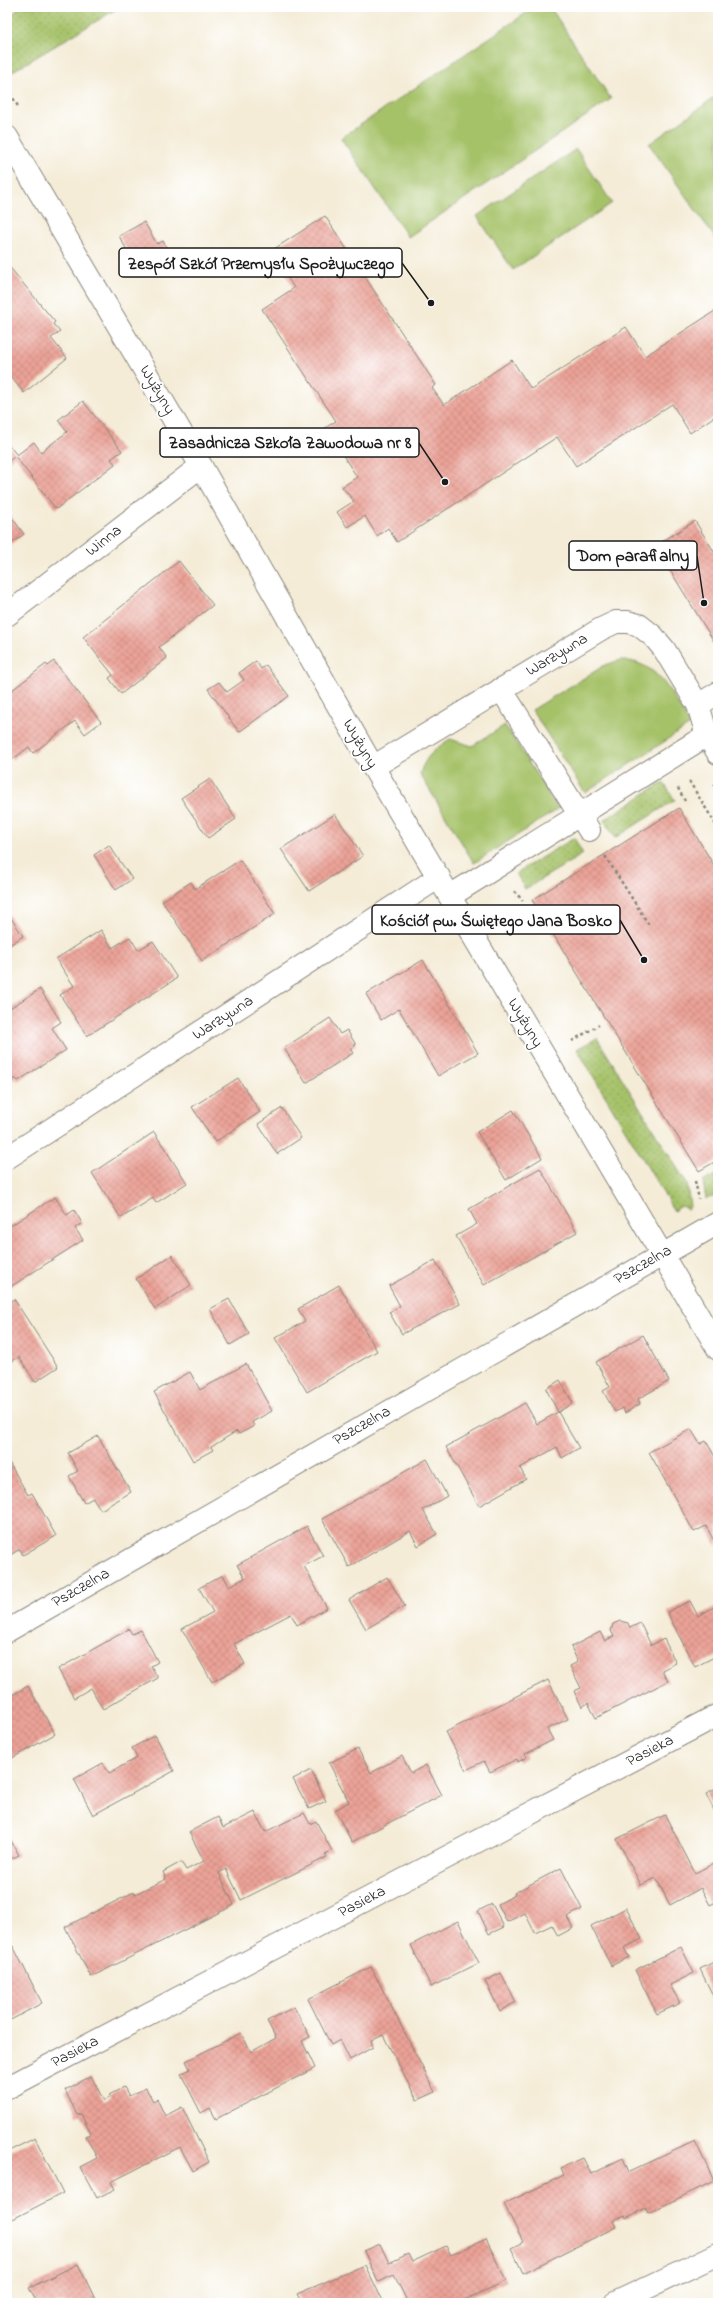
<svg xmlns="http://www.w3.org/2000/svg" width="725" height="2310" viewBox="0 0 725 2310" font-family="'Indie Flower',sans-serif">
  <style>
    .grass { fill: url(#grass-dots); stroke: #616f42 }
    .garden { fill: #a6c269; stroke: #616f42 }
    .building { fill: url(#building-cross-hatch) }
    .lines { fill: none; stroke-linecap: round; stroke-linejoin: round }
    .minor-casing { stroke: #88847a; stroke-width: 24 }
    .path { stroke: #88847a; stroke-width: 2.5; stroke-dasharray: 3 3; stroke-linecap: butt }
    .minor { stroke: #fff; stroke-width: 22 }
    .labels { text-anchor: middle; dominant-baseline: central; stroke-width: 4; stroke-linejoin: round; paint-order: stroke }
    .street-label { font-size: 16px; fill: #1c1c1c; stroke: #fff }
    .leader { fill: none; stroke: #1c1c1c; stroke-width: 1.5 }
    .callout-dot { fill: #1c1c1c; stroke: #fff; stroke-width: 1.5 }
    .callout { fill: #fff; stroke: #1c1c1c; stroke-width: 1.5 }
    .callout-label { font-size: 17px; text-anchor: middle; font-weight: bold; fill: #1c1c1c }
  </style>
  <defs>
    <pattern id="grass-dots" width="8" height="8" patternUnits="userSpaceOnUse"><rect width="8" height="8" fill="#a6c269"/><path d="M2 2h.1M6 6h.1" fill="none" stroke="#8ea65a" stroke-width="1.8" stroke-linecap="round"/></pattern>
    <pattern id="building-cross-hatch" width="8" height="8" patternUnits="userSpaceOnUse"><rect width="8" height="8" fill="#eba297"/><path d="M0 0l8 8M0 8l8-8" fill="none" stroke="#c98b82"/></pattern>
  </defs>
  <rect width="100%" height="100%" fill="#fff"/>
  <filter id="ink" filterUnits="userSpaceOnUse"><feTurbulence type="fractalNoise" baseFrequency=".025" numOctaves="2"/><feDisplacementMap in="SourceGraphic" scale="8" xChannelSelector="R" yChannelSelector="G"/><feConvolveMatrix kernelMatrix="1 2 1 2 8 2 1 2 1" color-interpolation-filters="sRGB"/></filter>
  <filter id="wash" filterUnits="userSpaceOnUse"><feTurbulence type="fractalNoise" baseFrequency=".012" numOctaves="4" result="noise"/><feDisplacementMap in="SourceGraphic" scale="16" xChannelSelector="R" yChannelSelector="G"/><feGaussianBlur stdDeviation="0.9" result="paint"/><feColorMatrix in="noise" values="0 0 0 0 0 0 0 0 0 0 0 0 0 0 0 0 0 1.4 0 .05"/><feComposite in="paint" operator="in"/></filter>
  <g filter="url(#wash)">
    <rect width="100%" height="100%" fill="#f4ecd7"/>
    <!-- grass -->
    <g class="grass">
      <polygon points="20,7 120,7 8,74 7,19"/>
      <polygon points="663,782 675,800 615,838 604,820"/>
      <polygon points="574,838 583,854 525,889 516,873"/>
      <polygon points="597,1038 687,1184 690,1207 687,1209 681,1206 674,1211 577,1049"/>
      <polygon points="718,1173 718,1195 706,1199 703,1182"/>
    </g>
    <!-- garden -->
    <g class="garden">
      <polygon points="535,7 550,7 611,99 408,237 341,138"/>
      <polygon points="718,95 718,242 649,144"/>
      <polygon points="576,149 612,203 513,270 477,216"/>
      <path d="M621,660C661,662 672,696 690,725L585,793L532,710L605,665Z"/>
      <path d="M505,725L558,809L474,863L420,774C425,756 436,748 450,739L472,746Z"/>
    </g>
    <g id="blocks">
      <!-- building -->
      <g class="building">
        <polygon points="325,216 436,385 432,388 444,405 512,360 531,389 626,327 645,356 718,309 718,414 690,433 672,404 576,466 557,437 397,542 388,528 377,536 365,516 347,527 337,512 354,501 342,487 357,477 325,428 336,421 262,309 294,288 271,251"/>
        <polygon points="144,222 157,244 163,241 171,257 141,275 119,236"/>
        <polygon points="7,264 55,322 53,324 60,332 51,338 67,358 24,393 7,372"/>
        <polygon points="83,401 122,451 111,459 115,464 56,509 15,456 7,463 7,443 17,455 34,442 41,452 67,432 58,420"/>
        <polygon points="7,511 24,534 7,547"/>
        <polygon points="695,521 718,558 718,648 655,546"/>
        <polygon points="179,561 213,605 159,647 167,658 121,694 109,678 113,675 83,637"/>
        <polygon points="54,661 101,722 85,734 75,721 33,753 29,747 12,760 7,753 9,721 7,694 46,664 48,666"/>
        <polygon points="256,661 261,669 266,665 289,696 239,732 208,689 219,682 227,692 244,680 239,673"/>
        <polygon points="210,779 236,819 208,838 181,798"/>
        <polygon points="679,808 718,872 718,1160 699,1171 532,900"/>
        <polygon points="335,814 363,856 309,891 281,849"/>
        <polygon points="109,845 132,879 116,890 94,855"/>
        <polygon points="240,860 275,914 202,961 162,901 191,882 195,889"/>
        <polygon points="7,912 23,936 7,947"/>
        <polygon points="101,930 112,948 130,937 138,950 153,941 177,978 87,1036 60,995 74,986 56,959"/>
        <polygon points="423,960 478,1053 438,1076 399,1009 381,1020 366,994"/>
        <polygon points="40,989 61,1022 52,1028 66,1050 18,1081 15,1078 7,1084 7,1010"/>
        <polygon points="330,1018 340,1034 347,1030 356,1045 350,1049 353,1053 306,1083 284,1048"/>
        <polygon points="238,1078 260,1112 215,1142 192,1107"/>
        <polygon points="282,1108 301,1138 277,1154 258,1124"/>
        <polygon points="513,1110 542,1158 506,1180 477,1132"/>
        <polygon points="154,1132 187,1183 156,1203 153,1198 121,1218 92,1173"/>
        <polygon points="540,1168 577,1232 484,1285 456,1236 477,1224 469,1209"/>
        <polygon points="55,1197 67,1215 74,1210 82,1223 75,1228 83,1240 7,1289 7,1228"/>
        <polygon points="172,1255 191,1285 155,1309 136,1279"/>
        <polygon points="435,1260 460,1304 402,1334 389,1312 400,1306 389,1286"/>
        <polygon points="339,1285 377,1351 307,1392 275,1338 305,1321 298,1309"/>
        <polygon points="14,1299 58,1367 35,1382 19,1357 7,1364 7,1303"/>
        <polygon points="229,1299 249,1334 230,1345 210,1309"/>
        <polygon points="643,1335 669,1381 638,1399 640,1404 625,1413 622,1408 615,1412 603,1391 610,1387 596,1362"/>
        <polygon points="246,1364 272,1411 252,1422 254,1426 239,1434 237,1431 211,1447 213,1450 193,1461 154,1392 190,1372 200,1390"/>
        <polygon points="560,1380 573,1403 558,1412 546,1389"/>
        <polygon points="525,1403 537,1424 558,1412 579,1448 562,1458 557,1447 520,1468 526,1479 479,1506 446,1447"/>
        <polygon points="691,1429 700,1444 706,1441 718,1462 718,1548 706,1526 694,1532 649,1452"/>
        <polygon points="98,1436 131,1492 101,1510 93,1498 84,1503 69,1476 78,1471 68,1453"/>
        <polygon points="7,1459 28,1495 32,1493 56,1536 23,1555 20,1549 7,1557"/>
        <polygon points="427,1459 447,1496 423,1510 437,1534 418,1546 410,1531 349,1567 322,1519"/>
        <polygon points="307,1526 323,1556 304,1566 327,1608 297,1625 291,1614 234,1644 245,1664 212,1682 182,1629 213,1612 199,1588 223,1575 229,1586 245,1578 237,1565"/>
        <polygon points="387,1577 405,1606 366,1629 349,1600"/>
        <polygon points="690,1601 698,1616 718,1605 718,1655 695,1667 667,1612"/>
        <polygon points="620,1621 628,1623 630,1628 640,1623 651,1645 664,1639 676,1663 662,1670 668,1681 596,1718 588,1703 582,1707 574,1691 581,1688 570,1666 578,1662 571,1647 600,1632 605,1641 614,1636 611,1631 613,1624"/>
        <polygon points="129,1629 132,1634 141,1630 158,1662 151,1666 158,1678 103,1709 91,1688 74,1698 58,1669"/>
        <polygon points="548,1680 568,1719 547,1729 553,1740 525,1754 527,1757 518,1762 517,1759 490,1772 484,1761 466,1770 446,1732"/>
        <polygon points="28,1686 55,1734 7,1761 7,1698"/>
        <polygon points="155,1735 174,1771 93,1815 74,1779 103,1763 109,1773 137,1758 132,1748"/>
        <polygon points="358,1749 371,1773 402,1756 411,1773 426,1765 442,1795 352,1842 335,1810 349,1802 329,1763"/>
        <polygon points="311,1770 326,1801 309,1809 293,1779"/>
        <polygon points="718,1788 718,1818 706,1794"/>
        <polygon points="255,1812 265,1832 304,1813 310,1824 316,1821 332,1851 325,1854 327,1857 241,1900 226,1869 219,1873 234,1905 91,1977 65,1927 134,1892 135,1894 166,1879 163,1872 181,1862 186,1870 204,1861 189,1832 218,1817 223,1828"/>
        <polygon points="665,1815 695,1873 718,1861 718,1901 710,1905 701,1888 670,1905 656,1878 641,1885 617,1839"/>
        <polygon points="7,1834 19,1855 7,1861"/>
        <polygon points="561,1868 582,1909 567,1917 573,1928 558,1936 552,1925 535,1933 525,1913 507,1922 498,1904 515,1895 514,1893"/>
        <polygon points="492,1904 504,1927 489,1934 478,1911"/>
        <polygon points="626,1908 642,1939 624,1948 629,1957 611,1966 591,1926"/>
        <polygon points="458,1921 479,1963 431,1987 411,1945"/>
        <polygon points="13,1946 42,2003 7,2022 7,1949"/>
        <polygon points="681,1947 694,1973 670,1985 680,2003 657,2014 635,1970"/>
        <polygon points="718,1960 718,2006 700,1969"/>
        <polygon points="371,1967 435,2092 417,2100 383,2035 371,2041 373,2047 350,2060 340,2040 331,2045 308,1999"/>
        <polygon points="501,1973 516,2002 500,2011 485,1981"/>
        <polygon points="294,2007 310,2037 302,2041 315,2068 216,2119 210,2108 201,2113 181,2074 190,2069 186,2061 241,2033 251,2052 276,2038 267,2021"/>
        <polygon points="91,2076 104,2101 111,2097 109,2095 124,2087 129,2096 146,2088 153,2101 157,2099 165,2116 182,2107 209,2162 193,2171 180,2147 111,2182 115,2189 97,2198 80,2167 97,2158 86,2136 91,2134 81,2114 77,2115 65,2090"/>
        <polygon points="35,2138 63,2193 7,2222 7,2154 10,2153 9,2151"/>
        <polygon points="695,2141 714,2181 648,2213 646,2208 626,2218 625,2216 613,2221 616,2227 523,2273 511,2248 523,2242 504,2204 564,2175 561,2168 583,2158 591,2174 623,2158 629,2172"/>
        <polygon points="486,2239 506,2281 458,2303 408,2303 394,2275 378,2282 364,2251 380,2244 389,2263 408,2254 412,2262 446,2246 451,2255"/>
        <polygon points="78,2264 97,2303 37,2303 29,2288"/>
        <polygon points="365,2265 383,2303 302,2303 297,2294"/>
      </g>
    </g>
  </g>
  <g filter="url(#ink)">
    <use href="#blocks" fill-opacity="0" stroke="#88847a" stroke-width="1"/>
    <g class="lines">
      <!-- minor casing -->
      <g class="minor-casing">
        <g id="minor">
          <polyline points="7,137 201,466 373,767 718,1349"/>
          <polyline points="7,615 201,466"/>
          <polyline points="501,689 589,830"/>
          <polyline points="698,705 718,693"/>
          <polyline points="373,767 601,629 616,622 628,622 639,625 653,636 664,649 698,705 707,735 718,753"/>
          <polyline points="450,896 707,735"/>
          <polyline points="7,1158 439,877"/>
          <polyline points="7,1631 718,1223"/>
          <polyline points="7,2088 718,1715"/>
          <polyline points="615,2303 718,2254"/>
        </g>
      </g>
      <!-- path -->
      <g class="path">
        <polyline points="7,13 14,7"/>
        <polyline points="7,88 19,108"/>
        <polyline points="689,781 718,828"/>
        <polyline points="714,784 718,789"/>
        <polyline points="678,788 685,801"/>
        <polyline points="605,856 649,925"/>
        <polyline points="514,891 523,901"/>
        <polyline points="572,1041 599,1025"/>
        <polyline points="695,1181 699,1199"/>
      </g>
      <!-- minor -->
      <use href="#minor" class="minor"/>
    </g>
  </g>
  <g class="labels">
    <!-- street labels -->
    <g class="street-label">
      <text transform="translate(157 390) rotate(59)">Wyżyny</text>
      <text transform="translate(104 541) rotate(-38)">Winna</text>
      <text transform="translate(557 655) rotate(-31)">Warzywna</text>
      <text transform="translate(360 744) rotate(60)">Wyżyny</text>
      <text transform="translate(223 1018) rotate(-33)">Warzywna</text>
      <text transform="translate(525 1023) rotate(59)">Wyżyny</text>
      <text transform="translate(643 1265) rotate(-30)">Pszczelna</text>
      <text transform="translate(362 1426) rotate(-30)">Pszczelna</text>
      <text transform="translate(81 1588) rotate(-30)">Pszczelna</text>
      <text transform="translate(650 1751) rotate(-28)">Pasieka</text>
      <text transform="translate(362 1902) rotate(-28)">Pasieka</text>
      <text transform="translate(75 2052) rotate(-28)">Pasieka</text>
    </g>
  </g>
  <!-- callouts -->
  <path class="leader" d="M431 303L402 263M445 482L419 443M704 603L697 556M644 960L620 920"/>
  <g class="callout-dot">
    <circle cx="431" cy="303" r="4"/>
    <circle cx="445" cy="482" r="4"/>
    <circle cx="704" cy="603" r="4"/>
    <circle cx="644" cy="960" r="4"/>
  </g>
  <g class="callout">
    <rect x="119" y="248" width="283" height="29" rx="4"/>
    <rect x="160" y="428" width="259" height="29" rx="4"/>
    <rect x="569" y="541" width="128" height="29" rx="4"/>
    <rect x="372" y="905" width="248" height="29" rx="4"/>
  </g>
  <g class="callout-label">
    <text x="261" y="269">Zespół Szkół Przemysłu Spożywczego</text>
    <text x="290" y="448">Zasadnicza Szkoła Zawodowa nr 8</text>
    <text x="633" y="561">Dom parafialny</text>
    <text x="496" y="926">Kościół pw. Świętego Jana Bosko</text>
  </g>
  <!-- margin -->
  <rect width="725" height="2310" fill="none" stroke="#fff" stroke-width="24"/>
</svg>
